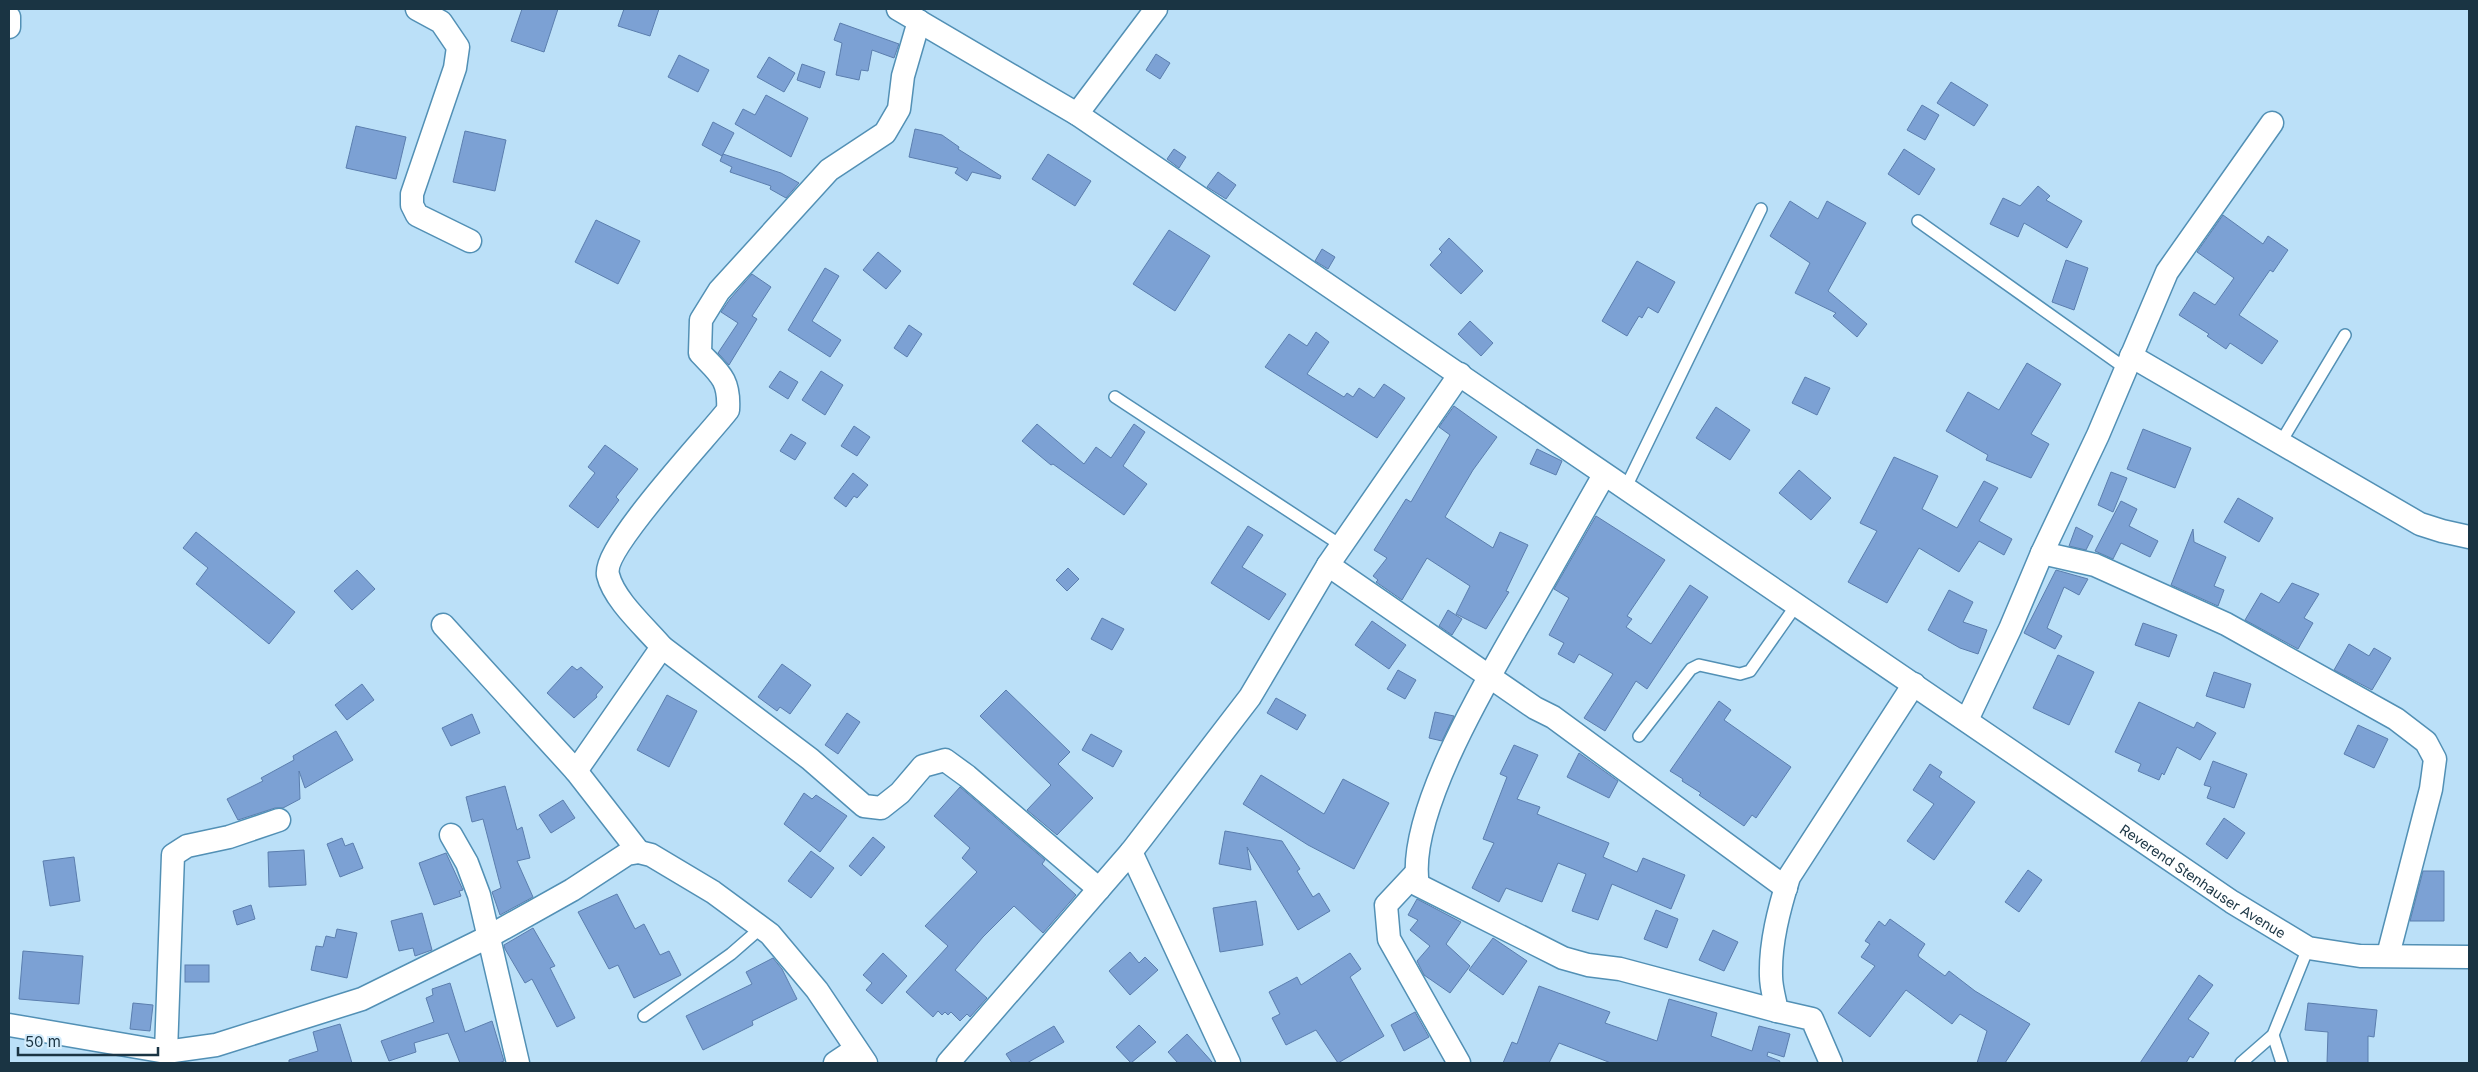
<svg xmlns="http://www.w3.org/2000/svg" width="2478" height="1072" viewBox="0 0 2478 1072" font-family="Inter,sans-serif">
  <style>
    .building { fill: #7ca1d4; stroke: #5b7eae }
    .lines { fill: none; stroke-linecap: round; stroke-linejoin: round }
    .service-casing { stroke: #5290b5; stroke-width: 14 }
    .minor-casing { stroke: #5290b5; stroke-width: 25 }
    .service { stroke: #fff; stroke-width: 11 }
    .minor { stroke: #fff; stroke-width: 22 }
    .labels { text-anchor: middle; dominant-baseline: central; stroke-width: 4.5; stroke-linejoin: round; paint-order: stroke }
    .street-label { font-size: 14px; fill: #1a3443; stroke: #d3ecfc }
  </style>
  <rect width="100%" height="100%" fill="#bbe0f8"/>
  <!-- building -->
  <g class="building">
    <polygon points="522,9 558,9 544,52 511,41"/>
    <polygon points="624,9 659,9 650,36 618,26"/>
    <polygon points="840,23 899,44 894,58 872,50 868,71 861,70 859,80 836,75 842,43 834,40"/>
    <polygon points="1156,54 1170,63 1160,79 1146,70"/>
    <polygon points="679,55 709,70 698,92 668,77"/>
    <polygon points="769,57 795,73 784,92 757,77"/>
    <polygon points="802,64 825,72 820,88 797,80"/>
    <polygon points="1951,82 1988,105 1974,126 1937,103"/>
    <polygon points="766,95 808,118 791,157 735,124 743,109 755,115"/>
    <polygon points="1922,105 1939,115 1925,140 1907,130"/>
    <polygon points="713,122 734,133 722,156 702,145"/>
    <polygon points="356,126 406,137 396,179 346,168"/>
    <polygon points="915,129 942,135 959,147 958,149 1001,176 1000,179 972,172 967,181 955,173 958,168 909,157"/>
    <polygon points="465,131 506,140 495,191 453,182"/>
    <polygon points="1174,149 1186,157 1179,168 1167,159"/>
    <polygon points="1904,149 1935,169 1919,195 1888,174"/>
    <polygon points="723,154 781,173 799,183 786,198 770,189 771,186 730,172 732,167 720,161"/>
    <polygon points="1048,154 1091,181 1075,206 1032,179"/>
    <polygon points="1218,172 1236,185 1226,199 1207,187"/>
    <polygon points="2038,186 2050,196 2046,200 2082,221 2067,248 2024,223 2018,237 1990,224 2003,198 2020,206"/>
    <polygon points="1790,201 1818,219 1827,201 1866,223 1828,291 1867,324 1857,337 1833,316 1836,313 1795,293 1810,263 1770,236"/>
    <polygon points="2223,215 2263,244 2268,236 2288,250 2273,272 2270,270 2239,315 2278,341 2262,364 2230,343 2226,349 2207,336 2209,334 2179,315 2194,292 2215,305 2234,278 2197,252"/>
    <polygon points="596,220 640,241 618,284 575,262"/>
    <polygon points="1169,230 1210,256 1175,311 1133,284"/>
    <polygon points="1449,238 1483,271 1461,294 1430,265 1442,252 1439,249"/>
    <polygon points="1322,249 1335,257 1328,269 1315,261"/>
    <polygon points="878,252 901,271 886,289 863,270"/>
    <polygon points="2066,260 2088,268 2074,310 2052,302"/>
    <polygon points="1637,261 1675,282 1658,313 1648,307 1642,318 1639,316 1627,336 1602,321"/>
    <polygon points="825,268 839,276 812,321 841,340 830,357 788,330"/>
    <polygon points="752,274 771,287 752,316 757,319 729,365 718,353 738,323 721,312 730,299"/>
    <polygon points="1470,321 1493,343 1481,356 1458,334"/>
    <polygon points="909,325 922,334 907,357 894,348"/>
    <polygon points="1316,332 1329,342 1307,374 1344,397 1347,393 1353,397 1359,388 1374,398 1384,384 1405,398 1377,438 1265,367 1289,334 1307,346"/>
    <polygon points="2027,363 2061,384 2031,434 2049,444 2031,478 1986,460 1988,455 1946,431 1968,392 1999,410"/>
    <polygon points="780,371 798,382 788,399 769,387"/>
    <polygon points="821,371 843,385 825,415 802,400"/>
    <polygon points="1805,377 1830,388 1817,415 1792,403"/>
    <polygon points="1454,406 1497,437 1473,470 1445,517 1493,548 1500,532 1528,545 1506,591 1509,592 1486,629 1456,614 1470,586 1427,558 1402,600 1376,582 1378,580 1373,576 1387,558 1374,550 1406,499 1411,502 1450,435 1439,427"/>
    <polygon points="1716,407 1750,430 1730,460 1696,438"/>
    <polygon points="1037,424 1084,464 1096,447 1111,458 1134,424 1145,432 1123,466 1147,484 1124,515 1053,464 1051,465 1022,441"/>
    <polygon points="854,426 870,437 857,456 841,446"/>
    <polygon points="2143,429 2191,448 2175,488 2127,469"/>
    <polygon points="791,434 806,443 795,460 780,451"/>
    <polygon points="605,445 638,469 616,497 619,500 598,528 569,506 595,473 588,467"/>
    <polygon points="1537,449 1562,461 1556,475 1530,464"/>
    <polygon points="1894,457 1938,476 1922,509 1957,528 1984,481 1998,488 1979,521 2012,539 2004,555 1979,541 1959,572 1919,548 1887,603 1848,582 1877,531 1860,523"/>
    <polygon points="1799,470 1831,498 1811,520 1779,493"/>
    <polygon points="2111,472 2127,478 2113,512 2098,505"/>
    <polygon points="853,473 868,485 857,498 854,496 846,507 834,498"/>
    <polygon points="2238,498 2273,518 2259,542 2224,522"/>
    <polygon points="2121,501 2137,509 2129,526 2158,541 2150,557 2121,543 2113,559 2095,551"/>
    <polygon points="1596,516 1665,560 1627,616 1632,619 1626,627 1651,644 1690,585 1708,597 1647,689 1636,681 1605,731 1584,718 1613,674 1579,654 1574,663 1558,654 1564,643 1549,635 1569,598 1554,589"/>
    <polygon points="1248,526 1263,535 1242,567 1286,594 1269,620 1211,583"/>
    <polygon points="2076,527 2093,536 2086,550 2069,546"/>
    <polygon points="2193,529 2194,542 2226,557 2214,586 2224,590 2218,606 2171,585"/>
    <polygon points="196,532 295,612 269,644 196,584 208,568 183,548"/>
    <polygon points="1068,568 1079,579 1067,591 1056,580"/>
    <polygon points="357,570 375,589 352,610 334,591"/>
    <polygon points="2056,570 2088,579 2079,595 2064,587 2047,628 2062,636 2055,649 2024,633"/>
    <polygon points="2292,583 2319,594 2304,618 2313,623 2298,649 2245,620 2261,593 2279,603"/>
    <polygon points="1949,590 1973,602 1963,622 1987,630 1978,654 1960,648 1928,630"/>
    <polygon points="1448,610 1462,619 1452,635 1439,626"/>
    <polygon points="1102,618 1124,629 1112,650 1091,639"/>
    <polygon points="1372,621 1406,645 1389,669 1355,645"/>
    <polygon points="2143,623 2177,635 2169,657 2135,645"/>
    <polygon points="2349,644 2369,656 2374,648 2391,658 2372,690 2334,670"/>
    <polygon points="2058,655 2094,672 2069,725 2033,708"/>
    <polygon points="782,664 811,685 790,714 780,707 777,711 758,697"/>
    <polygon points="572,666 577,670 581,667 603,687 596,695 597,697 574,718 547,693"/>
    <polygon points="1398,670 1416,680 1405,699 1387,689"/>
    <polygon points="2214,672 2251,684 2244,708 2206,696"/>
    <polygon points="362,684 374,700 347,720 335,705"/>
    <polygon points="1006,690 1070,752 1058,764 1093,798 1057,835 1027,810 1051,785 980,716"/>
    <polygon points="667,695 697,711 669,767 637,750"/>
    <polygon points="1276,698 1306,715 1297,730 1267,713"/>
    <polygon points="1719,701 1731,710 1724,720 1791,767 1756,818 1752,815 1744,826 1699,795 1701,793 1682,781 1683,779 1670,771"/>
    <polygon points="2139,702 2194,728 2197,722 2216,733 2200,760 2177,747 2164,775 2162,773 2159,780 2138,771 2141,764 2115,752"/>
    <polygon points="1435,712 1454,716 1442,741 1429,738"/>
    <polygon points="847,713 860,722 838,754 825,745"/>
    <polygon points="472,714 480,733 451,746 442,728"/>
    <polygon points="2358,725 2388,739 2374,768 2344,754"/>
    <polygon points="336,731 353,760 305,788 299,771 300,799 283,808 275,808 238,820 227,799 263,781 261,778 294,760 293,756"/>
    <polygon points="1091,734 1122,751 1113,767 1082,750"/>
    <polygon points="1514,745 1538,755 1517,799 1540,807 1537,814 1609,843 1603,857 1637,872 1643,858 1685,875 1671,909 1612,884 1598,920 1572,911 1586,874 1558,863 1542,902 1506,888 1499,902 1472,888 1494,843 1483,839 1507,777 1500,774"/>
    <polygon points="1579,753 1618,781 1609,798 1567,777"/>
    <polygon points="2213,761 2247,774 2234,808 2207,798 2211,787 2204,785"/>
    <polygon points="1930,764 1942,772 1939,777 1975,802 1934,860 1907,841 1934,804 1913,790"/>
    <polygon points="1261,775 1324,814 1343,779 1389,803 1354,869 1308,845 1243,804"/>
    <polygon points="505,786 517,830 522,827 530,858 517,861 533,897 500,915 492,892 501,888 483,819 472,822 466,797"/>
    <polygon points="960,787 1045,860 1042,864 1076,895 1043,933 1014,906 983,937 955,970 987,998 970,1017 967,1014 960,1021 951,1012 948,1015 945,1012 942,1015 938,1011 933,1017 906,992 948,946 925,926 977,872 962,858 970,848 934,816"/>
    <polygon points="804,793 812,799 816,795 847,816 820,852 784,824"/>
    <polygon points="563,800 575,818 551,833 539,815"/>
    <polygon points="2224,818 2245,833 2227,859 2206,844"/>
    <polygon points="1225,831 1282,841 1300,869 1297,871 1313,897 1319,893 1330,911 1298,930 1247,847 1251,870 1219,864"/>
    <polygon points="873,837 885,847 861,876 849,866"/>
    <polygon points="342,838 345,846 353,843 363,868 340,877 327,844"/>
    <polygon points="304,850 306,885 269,887 268,852"/>
    <polygon points="811,851 834,868 811,898 788,881"/>
    <polygon points="446,853 463,890 459,891 461,896 434,905 419,863"/>
    <polygon points="74,857 80,901 50,906 43,861"/>
    <polygon points="2028,870 2042,880 2019,912 2005,902"/>
    <polygon points="2423,871 2444,871 2444,921 2410,921"/>
    <polygon points="617,894 635,929 644,924 660,955 669,951 681,975 634,998 618,965 609,969 578,912"/>
    <polygon points="1417,899 1461,922 1446,944 1470,966 1450,993 1424,975 1417,961 1430,946 1410,930 1418,920 1408,915"/>
    <polygon points="1256,901 1263,945 1220,952 1213,908"/>
    <polygon points="251,905 255,919 237,925 233,911"/>
    <polygon points="1656,910 1678,919 1667,948 1644,939"/>
    <polygon points="422,913 432,950 415,956 413,948 399,951 391,921"/>
    <polygon points="1890,919 1925,944 1918,955 1919,957 1945,976 1949,971 1975,991 2030,1024 2005,1063 1977,1063 1987,1031 1960,1014 1952,1024 1906,990 1870,1037 1838,1013 1875,966 1861,957 1870,944 1865,941 1879,921 1885,926"/>
    <polygon points="533,928 555,966 550,968 575,1018 557,1027 532,979 525,983 505,949 504,945"/>
    <polygon points="337,929 357,933 347,978 311,970 316,946 323,947 326,936 335,938"/>
    <polygon points="1713,930 1738,942 1724,971 1699,960"/>
    <polygon points="1493,938 1527,961 1503,995 1469,970"/>
    <polygon points="23,951 83,956 79,1004 19,999"/>
    <polygon points="1130,952 1139,963 1145,957 1158,970 1130,995 1109,971"/>
    <polygon points="883,953 907,976 882,1004 866,990 872,983 863,975"/>
    <polygon points="1350,953 1361,969 1350,977 1384,1036 1338,1063 1316,1030 1286,1045 1272,1018 1280,1014 1269,992 1297,977 1301,985"/>
    <polygon points="773,958 782,969 797,999 752,1021 753,1025 703,1050 686,1016 752,984 746,972"/>
    <rect x="185" y="965" width="24" height="17"/>
    <polygon points="2199,975 2213,985 2188,1019 2209,1033 2193,1058 2190,1056 2186,1063 2140,1063"/>
    <polygon points="450,983 465,1032 492,1021 504,1061 499,1063 460,1063 448,1033 414,1043 416,1052 389,1061 381,1041 434,1022 426,998 433,995 432,989"/>
    <polygon points="1539,986 1610,1012 1605,1023 1657,1041 1669,999 1717,1013 1711,1036 1752,1051 1759,1026 1790,1034 1784,1057 1768,1052 1767,1056 1780,1061 1779,1063 1611,1063 1559,1043 1549,1063 1503,1063 1512,1042 1517,1044"/>
    <polygon points="133,1003 153,1005 150,1031 130,1029"/>
    <polygon points="2308,1003 2377,1010 2374,1037 2368,1036 2368,1063 2327,1063 2328,1032 2305,1030"/>
    <polygon points="1415,1012 1429,1037 1404,1051 1391,1025"/>
    <polygon points="340,1024 352,1063 289,1063 289,1060 318,1051 313,1032"/>
    <polygon points="1139,1025 1156,1042 1131,1063 1116,1047"/>
    <polygon points="1054,1026 1064,1042 1027,1063 1012,1063 1006,1054"/>
    <polygon points="1187,1034 1213,1063 1178,1063 1168,1052"/>
  </g>
  <g class="lines">
    <!-- service casing -->
    <g class="service-casing">
      <g id="service">
        <polyline points="1918,221 2125,368"/>
        <polyline points="1115,397 1342,546"/>
        <polyline points="2281,442 2345,335"/>
        <polyline points="1626,487 1761,209"/>
        <polyline points="1639,736 1691,669 1699,665 1740,674 1750,671 1797,604"/>
        <polyline points="644,1016 731,954 762,927"/>
        <polyline points="2273,1035 2282,1063"/>
        <polyline points="2241,1063 2273,1035 2308,948"/>
      </g>
    </g>
    <!-- minor casing -->
    <g class="minor-casing">
      <g id="minor">
        <polyline points="417,9 441,22 458,47 455,68 412,194 412,205 417,215 470,241"/>
        <path id="s1" d="M898,9L1077,114L2232,902L2308,948L2360,956L2469,957"/>
        <polyline points="9,17 9,27"/>
        <polyline points="1077,114 1156,9"/>
        <polyline points="2131,356 2420,524 2442,531 2469,537"/>
        <path d="M1604,475C1579,519 1554,563 1529,607C1493,670 1405,813 1418,885L1563,958L1588,965L1620,969L1777,1011"/>
        <polyline points="2042,553 2095,565 2226,624 2396,719 2426,742 2435,759 2431,789 2388,955"/>
        <polyline points="1328,565 1535,708 1553,717 1786,888"/>
        <polyline points="443,625 576,771 639,852"/>
        <polyline points="662,647 810,759 864,806 881,808 900,793 923,766 945,760 967,776 1099,889"/>
        <polyline points="1967,720 2010,629 2042,553 2098,435 2167,272 2272,123"/>
        <path d="M576,771L662,647C645,627 614,600 608,575C602,548 708,436 728,410C730,379 719,373 700,353L701,320L719,291L829,170L885,133L899,109L903,76L919,21"/>
        <polyline points="451,835 467,863 479,895 518,1063"/>
        <polyline points="1131,852 1229,1063"/>
        <polyline points="1416,873 1386,905 1389,939 1459,1063"/>
        <polyline points="9,1025 166,1052 216,1045 362,999 488,937 572,890 627,854 639,852 651,855 713,892 770,934 817,990 866,1063"/>
        <polyline points="166,1052 173,855 187,846 229,837 279,820"/>
        <polyline points="835,1063 856,1049"/>
        <polyline points="948,1063 1131,852 1250,697 1328,565 1460,374"/>
        <path d="M1831,1063L1812,1019L1777,1011C1775,1000 1771,988 1771,976C1770,943 1779,909 1789,877L1914,684"/>
      </g>
    </g>
    <!-- service -->
    <use href="#service" class="service"/>
    <!-- minor -->
    <use href="#minor" class="minor"/>
  </g>
  <g class="labels">
    <!-- street labels -->
    <g class="street-label">
      <text stroke="none"><textPath href="#s1" startOffset="1570">Reverend Stenhauser Avenue</textPath></text>
    </g>
  </g>
  <!-- border -->
  <rect width="2478" height="1072" fill="none" stroke="#1a3443" stroke-width="20"/>
  <!-- scale -->
  <path d="M18 1047v8h140v-8" fill="none" stroke="#1a3443" stroke-width="2.5"/>
  <text x="25" y="1047" font-size="15" fill="#1a3443" stroke="#d3ecfc" stroke-width="4" paint-order="stroke">50 m</text>
</svg>
